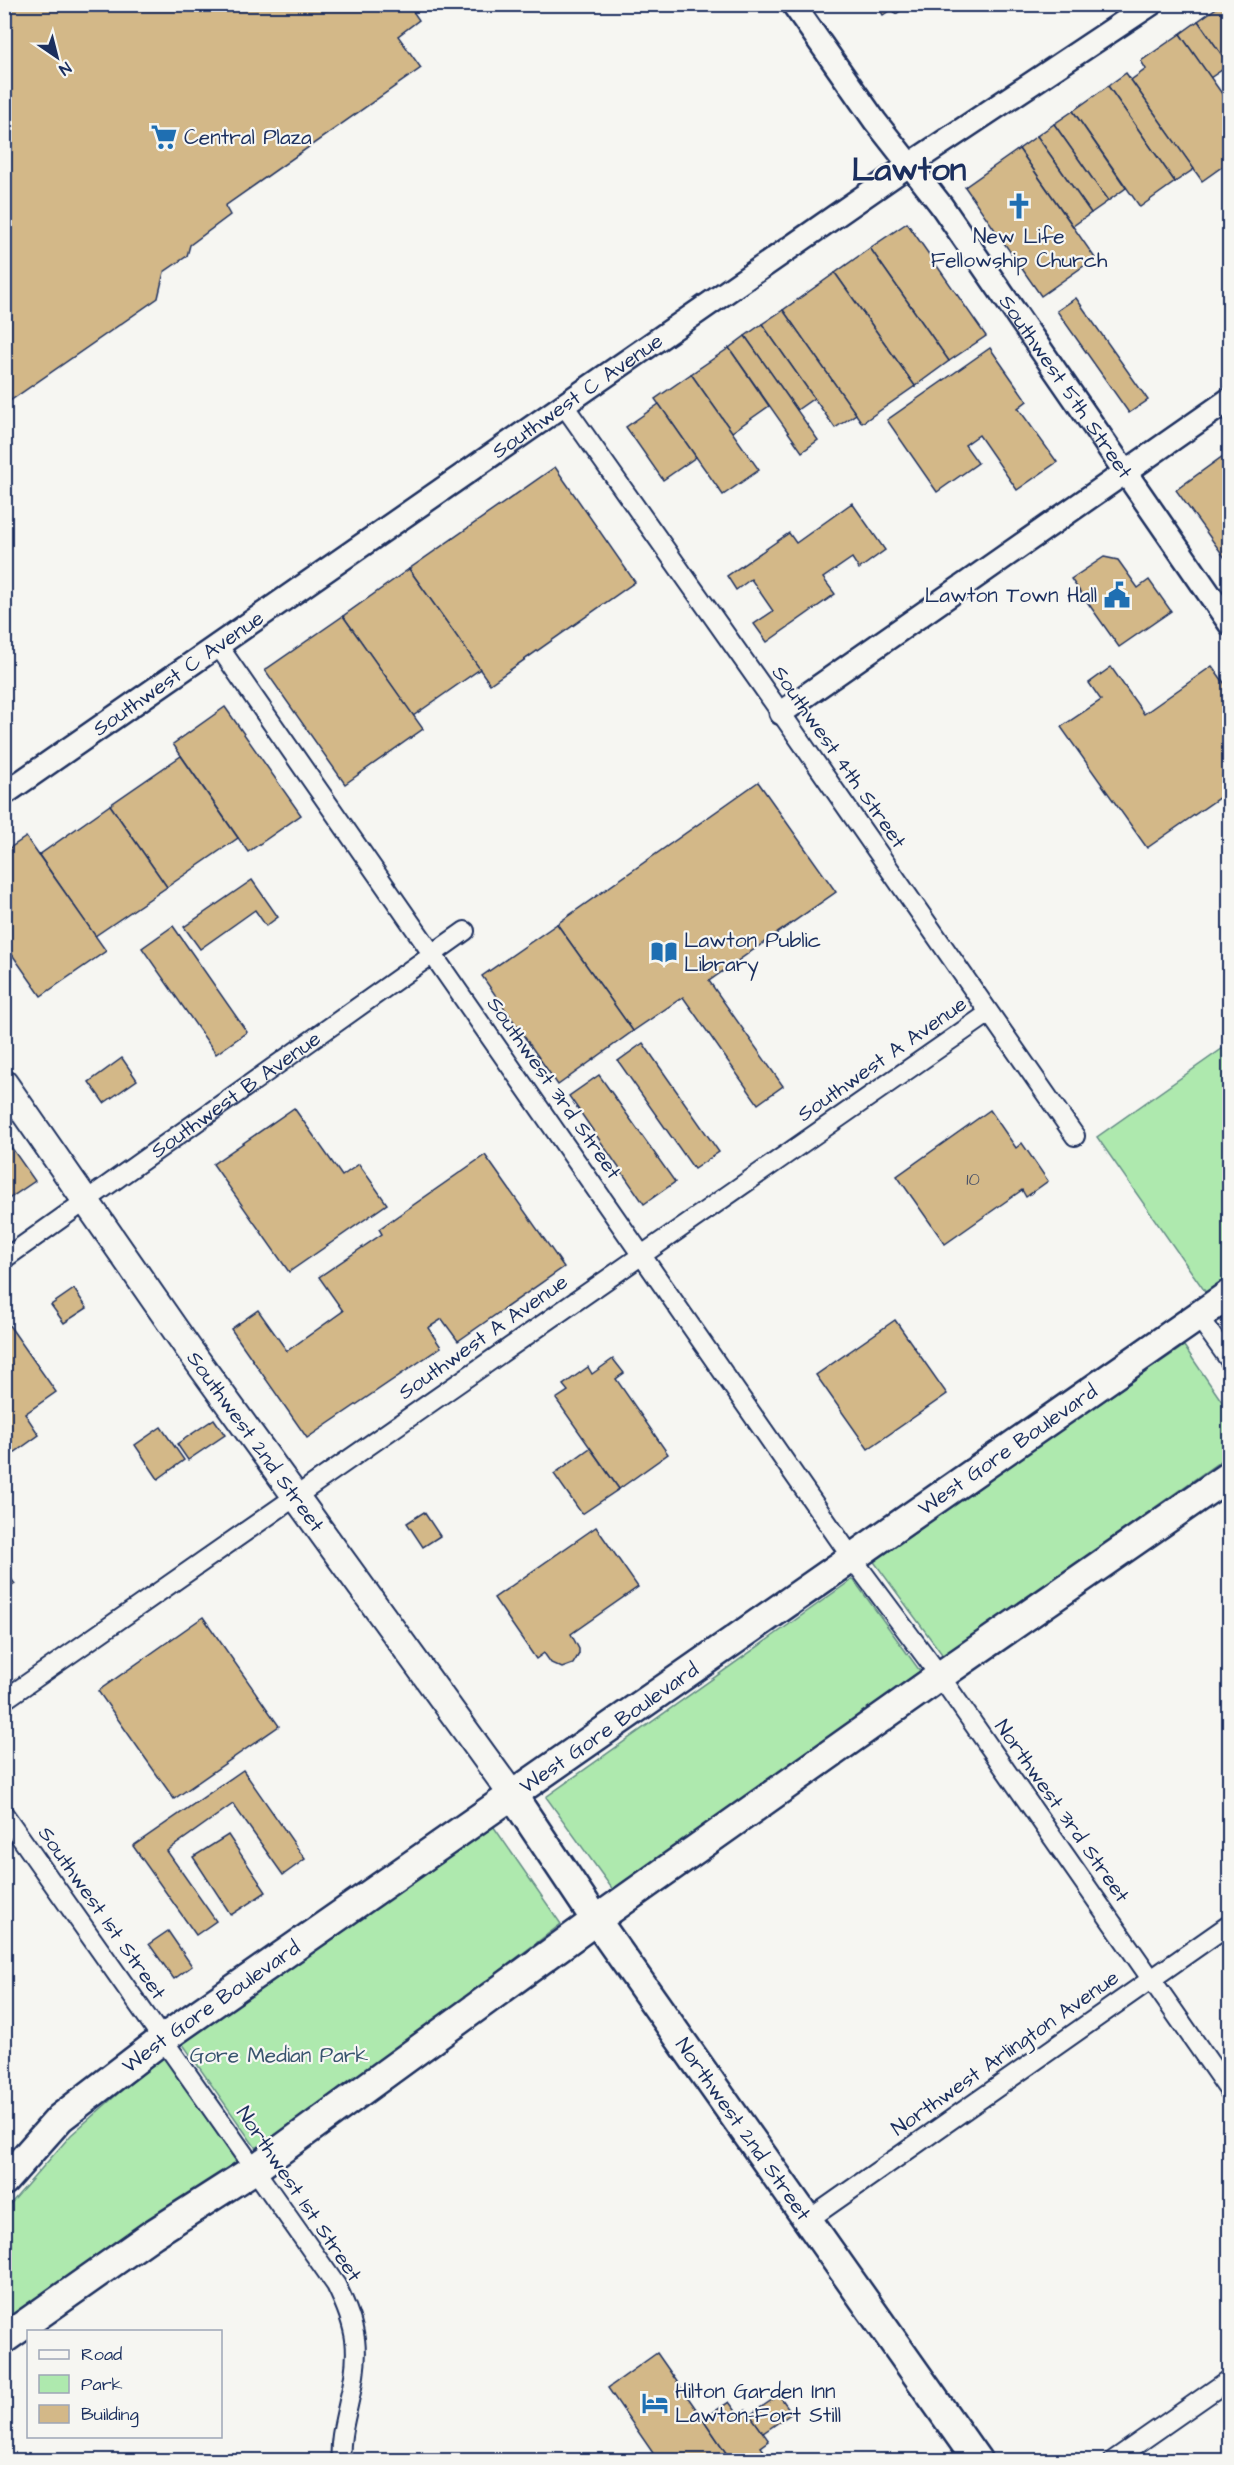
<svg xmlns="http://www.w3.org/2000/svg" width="1234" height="2465" viewBox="0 0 1234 2465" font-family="'Architects Daughter',sans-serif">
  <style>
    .green { fill: #aee9ae; stroke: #648c86; stroke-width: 1.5 }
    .building { fill: #d3b888; stroke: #1b2f5e; stroke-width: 1.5 }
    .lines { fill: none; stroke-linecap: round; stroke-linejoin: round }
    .minor-casing { stroke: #1b2f5e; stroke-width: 22 }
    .tertiary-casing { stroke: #1b2f5e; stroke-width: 27 }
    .secondary-casing { stroke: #1b2f5e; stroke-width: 30 }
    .primary-casing { stroke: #1b2f5e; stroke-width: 33 }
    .minor { stroke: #f6f6f2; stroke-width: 18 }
    .tertiary { stroke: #f6f6f2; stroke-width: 22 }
    .secondary { stroke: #f6f6f2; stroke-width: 26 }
    .primary { stroke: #f6f6f2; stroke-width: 28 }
    .labels { text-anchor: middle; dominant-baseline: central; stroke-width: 4.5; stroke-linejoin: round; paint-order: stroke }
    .number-label { font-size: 18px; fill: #495168 }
    .poi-label { font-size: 21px; fill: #1b2f5e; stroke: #f6f6f2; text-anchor: start }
    .street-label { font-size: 21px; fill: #1b2f5e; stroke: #f6f6f2 }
    .park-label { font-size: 21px; fill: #38546e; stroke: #f6f6f2 }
    .town-label { font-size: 33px; font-weight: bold; fill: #1b2f5e; stroke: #f6f6f2 }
  </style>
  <rect width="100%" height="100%" fill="#f6f6f2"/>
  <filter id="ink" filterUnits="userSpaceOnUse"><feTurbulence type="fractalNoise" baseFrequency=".0167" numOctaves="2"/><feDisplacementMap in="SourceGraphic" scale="12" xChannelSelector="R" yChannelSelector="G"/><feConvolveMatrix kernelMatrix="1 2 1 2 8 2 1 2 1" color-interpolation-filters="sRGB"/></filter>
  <g filter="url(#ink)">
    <!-- green -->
    <g class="green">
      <polygon points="1229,1044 1229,1287 1211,1300 1097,1137"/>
      <polygon points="1184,1346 1229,1412 1229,1455 944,1657 872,1559"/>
      <polygon points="853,1579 920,1671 616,1894 546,1797"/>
      <polygon points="489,1820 561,1924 260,2154 182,2043"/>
      <polygon points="164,2057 238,2164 5,2331 5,2210 71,2135 122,2090"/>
    </g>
    <!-- building -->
    <g class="building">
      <polygon points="4,4 408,4 419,20 398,36 421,68 225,206 230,215 190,245 187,256 164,272 158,298 4,405"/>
      <polygon points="876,4 910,4 896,14 892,9 883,15"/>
      <polygon points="1222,4 1230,4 1230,67 1198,21"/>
      <polygon points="1198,21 1229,65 1210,78 1180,34"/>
      <polygon points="1180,34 1230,105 1230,161 1202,181 1131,80 1146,69 1141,61"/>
      <polygon points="1126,73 1194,169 1175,182 1108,86"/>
      <polygon points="1108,86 1175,182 1140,207 1073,111"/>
      <polygon points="1073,111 1126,188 1108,201 1054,124"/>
      <polygon points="1054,124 1108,201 1091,213 1037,136"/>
      <polygon points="1037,136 1091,213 1073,226 1019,149"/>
      <polygon points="1019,149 1095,258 1041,296 965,187"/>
      <polygon points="907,223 986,336 949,361 870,248"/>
      <polygon points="870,248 949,361 915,386 835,273"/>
      <polygon points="835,273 915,386 862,423 783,310"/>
      <polygon points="1076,298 1148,400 1129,413 1057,311"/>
      <polygon points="783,310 856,414 835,428 762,324"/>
      <polygon points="762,324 814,398 797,410 745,336"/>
      <polygon points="745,336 818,440 802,452 729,348"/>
      <polygon points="729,348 769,406 732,432 691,374"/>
      <polygon points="990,348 1027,401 1018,408 1057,462 1017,490 979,435 965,445 978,463 937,492 887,420"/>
      <polygon points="691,374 759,470 723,495 655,399"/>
      <polygon points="659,404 696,457 663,480 626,427"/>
      <polygon points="1230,451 1230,565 1176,490"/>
      <polygon points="555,467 635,582 490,684 409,569"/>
      <polygon points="852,503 885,550 859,569 852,558 823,578 835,594 767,642 754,624 773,611 751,579 736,590 727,576 789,533 796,543"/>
      <polygon points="1104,557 1118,560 1138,588 1149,580 1171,611 1119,647 1071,579"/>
      <polygon points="409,569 480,669 413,716 343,616"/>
      <polygon points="343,616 423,729 345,784 265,670"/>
      <polygon points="1212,666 1230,691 1230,790 1147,848 1061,727 1101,700 1089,683 1111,667 1144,714"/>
      <polygon points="225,707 301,815 248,852 173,744"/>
      <polygon points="181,756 238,838 167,887 110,805"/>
      <polygon points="758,782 836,892 709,981 783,1086 758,1104 683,997 633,1031 557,924"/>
      <polygon points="110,805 167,887 95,936 39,855"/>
      <polygon points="26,837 106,951 41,996 4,943 4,852"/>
      <polygon points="252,880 278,917 266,926 255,910 200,949 184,927"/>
      <polygon points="557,924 633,1031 558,1085 482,976"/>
      <polygon points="173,926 247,1032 216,1054 142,948"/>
      <polygon points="643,1043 719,1152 694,1169 618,1061"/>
      <polygon points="122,1058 137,1080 104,1103 89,1082"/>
      <polygon points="599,1075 675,1182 644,1204 569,1096"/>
      <polygon points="294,1108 342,1176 359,1164 387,1204 289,1272 213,1164"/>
      <polygon points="990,1110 1016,1148 1022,1143 1048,1181 1026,1197 1022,1190 945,1244 897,1176"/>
      <polygon points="4,1137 35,1181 4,1202"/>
      <polygon points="485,1155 564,1267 458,1341 442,1319 428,1328 441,1347 307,1438 231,1329 258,1310 287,1351 343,1311 319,1277 382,1234 379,1229"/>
      <polygon points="74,1289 87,1308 64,1323 51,1305"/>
      <polygon points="4,1318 56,1392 25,1414 39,1435 4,1460"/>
      <polygon points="895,1320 947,1394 868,1449 816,1375"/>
      <polygon points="613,1359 624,1373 616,1379 668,1454 619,1489 556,1399 568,1391 563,1385 588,1367 592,1374"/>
      <polygon points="214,1419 225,1435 188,1460 177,1444"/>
      <polygon points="161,1427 184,1460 158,1479 135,1445"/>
      <polygon points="590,1448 619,1489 582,1514 554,1474"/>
      <polygon points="424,1512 440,1536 423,1547 407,1523"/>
      <polygon points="596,1527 638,1587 571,1634 579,1649 579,1654 573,1664 562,1668 551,1663 544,1653 536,1659 494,1598"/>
      <polygon points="4,1569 15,1584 4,1591"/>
      <polygon points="203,1617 279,1726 174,1799 98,1691"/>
      <polygon points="243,1770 305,1859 283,1875 233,1804 167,1851 216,1921 196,1935 133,1846"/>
      <polygon points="228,1835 266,1892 231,1915 193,1857"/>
      <polygon points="168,1931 192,1966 174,1979 149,1944"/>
      <polygon points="657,2353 703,2419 731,2460 642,2460 653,2453 608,2388"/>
      <polygon points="779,2395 792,2413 763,2433 750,2415"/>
      <polygon points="729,2402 738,2414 746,2409 769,2441 761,2447 770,2459 768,2460 731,2460 703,2419"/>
    </g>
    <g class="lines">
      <!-- minor casing -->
      <g class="minor-casing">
        <g id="minor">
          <polyline points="563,404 781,713 1075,1136"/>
          <polyline points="217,644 852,1558 940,1676 1230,2092"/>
          <path id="s1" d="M4,1259L465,931"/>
          <polyline points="1198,1316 1230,1361"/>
          <polyline points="4,1700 989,1013"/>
          <path d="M4,1814L336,2285C358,2329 361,2352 349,2401C345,2420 339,2441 341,2460"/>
          <polyline points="808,2220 1230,1924"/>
          <polyline points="1114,2460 1230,2379"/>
        </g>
      </g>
      <!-- tertiary casing -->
      <g class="tertiary-casing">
        <g id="tertiary">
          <path id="s2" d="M793,4L875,121L941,205L1230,624"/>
          <polyline points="781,713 1230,399"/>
          <path id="s3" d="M4,794L909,165L1151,4"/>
        </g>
      </g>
      <!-- secondary casing -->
      <g class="secondary-casing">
        <g id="secondary">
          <path id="s4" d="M4,1083L188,1348L513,1796"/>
        </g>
      </g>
      <!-- primary casing -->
      <g class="primary-casing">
        <g id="primary">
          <path id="s5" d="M513,1796L596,1920L977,2460"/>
          <path id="s6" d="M4,2181L60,2118L164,2038L1230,1294"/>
          <polyline points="4,2339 153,2234 256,2168 596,1920 940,1676 1230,1475"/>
        </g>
      </g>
      <!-- minor -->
      <use href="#minor" class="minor"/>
      <!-- tertiary -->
      <use href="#tertiary" class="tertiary"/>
      <!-- secondary -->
      <use href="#secondary" class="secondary"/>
      <!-- primary -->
      <use href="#primary" class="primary"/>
    </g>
  </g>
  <!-- icons -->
  <defs>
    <g id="supermarket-bare" transform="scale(2.07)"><path d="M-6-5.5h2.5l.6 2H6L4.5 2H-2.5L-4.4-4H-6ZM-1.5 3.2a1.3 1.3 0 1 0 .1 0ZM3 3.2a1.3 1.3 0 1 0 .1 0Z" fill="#1f6fb2" stroke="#f6f6f2" stroke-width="2.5" paint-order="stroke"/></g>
    <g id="church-bare" transform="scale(2.07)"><path d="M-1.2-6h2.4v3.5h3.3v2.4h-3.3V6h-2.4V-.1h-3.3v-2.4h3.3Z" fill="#1f6fb2" stroke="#f6f6f2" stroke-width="2.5" paint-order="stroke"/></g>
    <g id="civic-bare" transform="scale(2.07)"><path d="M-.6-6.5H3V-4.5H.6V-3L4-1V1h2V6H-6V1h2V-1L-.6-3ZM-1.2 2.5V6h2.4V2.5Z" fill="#1f6fb2" stroke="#f6f6f2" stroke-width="2.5" paint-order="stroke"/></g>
    <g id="library-bare" transform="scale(2.07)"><path d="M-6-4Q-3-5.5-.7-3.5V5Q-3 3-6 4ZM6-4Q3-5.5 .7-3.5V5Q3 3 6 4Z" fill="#1f6fb2" stroke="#f6f6f2" stroke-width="2.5" paint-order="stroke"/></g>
    <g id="hotel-bare" transform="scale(2.07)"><path d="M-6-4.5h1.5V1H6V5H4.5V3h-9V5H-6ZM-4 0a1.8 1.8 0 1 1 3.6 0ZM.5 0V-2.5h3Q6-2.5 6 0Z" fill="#1f6fb2" stroke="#f6f6f2" stroke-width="2.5" paint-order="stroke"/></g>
  </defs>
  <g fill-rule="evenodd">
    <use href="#supermarket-bare" x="164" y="137"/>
    <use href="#church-bare" x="1019" y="206"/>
    <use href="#civic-bare" x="1117" y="595"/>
    <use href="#library-bare" x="664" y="952"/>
    <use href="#hotel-bare" x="655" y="2403"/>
  </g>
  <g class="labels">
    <!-- number labels -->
    <g class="number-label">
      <text x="973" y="1179">10</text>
    </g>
    <!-- poi labels -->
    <g class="poi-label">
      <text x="184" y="137">Central Plaza</text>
      <text x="1019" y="236" text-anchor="middle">New Life<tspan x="1019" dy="24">Fellowship Church</tspan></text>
      <text x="1097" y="595" text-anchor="end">Lawton Town Hall</text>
      <text x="684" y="940">Lawton Public<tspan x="684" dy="24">Library</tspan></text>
      <text x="675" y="2391">Hilton Garden Inn<tspan x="675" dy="24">Lawton-Fort Still</tspan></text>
    </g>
    <!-- street labels -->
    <g class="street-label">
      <text stroke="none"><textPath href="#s2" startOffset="470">Southwest 5th Street</textPath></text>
      <text stroke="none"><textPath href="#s3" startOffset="698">Southwest C Avenue</textPath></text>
      <text stroke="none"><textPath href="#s3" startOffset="212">Southwest C Avenue</textPath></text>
      <text transform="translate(839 757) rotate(55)">Southwest 4th Street</text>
      <text transform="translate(882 1059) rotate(-35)">Southwest A Avenue</text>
      <text transform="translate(554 1088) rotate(55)">Southwest 3rd Street</text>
      <text stroke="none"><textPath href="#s1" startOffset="284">Southwest B Avenue</textPath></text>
      <text transform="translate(483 1337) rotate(-35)">Southwest A Avenue</text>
      <text stroke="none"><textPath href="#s4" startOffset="438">Southwest 2nd Street</textPath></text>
      <text stroke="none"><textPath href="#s6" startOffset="1244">West Gore Boulevard</textPath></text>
      <text stroke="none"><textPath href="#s6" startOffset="758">West Gore Boulevard</textPath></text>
      <text transform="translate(1062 1811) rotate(55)">Northwest 3rd Street</text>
      <text transform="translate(102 1913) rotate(55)">Southwest 1st Street</text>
      <text stroke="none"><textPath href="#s6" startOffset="272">West Gore Boulevard</textPath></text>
      <text transform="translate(1005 2053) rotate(-35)">Northwest Arlington Avenue</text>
      <text stroke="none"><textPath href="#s5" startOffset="405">Northwest 2nd Street</textPath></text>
      <text transform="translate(299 2194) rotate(56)">Northwest 1st Street</text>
    </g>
    <!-- park labels -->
    <g class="park-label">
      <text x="279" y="2055">Gore Median Park</text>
    </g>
    <!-- town labels -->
    <g class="town-label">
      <text x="909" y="170">Lawton</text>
    </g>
  </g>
  <!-- margin -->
  <rect width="1234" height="2465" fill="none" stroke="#f6f6f2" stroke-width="24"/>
  <rect x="12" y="12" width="1210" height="2441" fill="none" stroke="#1b2f5e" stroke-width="2" filter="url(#ink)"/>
  <!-- legend -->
  <rect x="27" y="2330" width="195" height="108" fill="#f6f6f2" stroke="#9ea6b7" stroke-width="1.5"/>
  <rect x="39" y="2350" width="30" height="9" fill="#f6f6f2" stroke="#9ea6b7" stroke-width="1.5"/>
  <text x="81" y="2360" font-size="18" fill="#1b2f5e">Road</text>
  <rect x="39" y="2375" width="30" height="18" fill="#aee9ae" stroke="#9ea6b7" stroke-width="1.5"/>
  <text x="81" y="2390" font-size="18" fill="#1b2f5e">Park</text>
  <rect x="39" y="2405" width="30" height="18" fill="#d3b888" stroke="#9ea6b7" stroke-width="1.5"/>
  <text x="81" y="2420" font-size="18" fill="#1b2f5e">Building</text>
  <!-- north arrow -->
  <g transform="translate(57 57) rotate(145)" stroke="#f6f6f2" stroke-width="4.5" paint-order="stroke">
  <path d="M0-4.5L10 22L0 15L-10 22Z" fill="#1b2f5e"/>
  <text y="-9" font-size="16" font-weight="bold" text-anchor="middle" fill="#1b2f5e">N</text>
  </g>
</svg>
